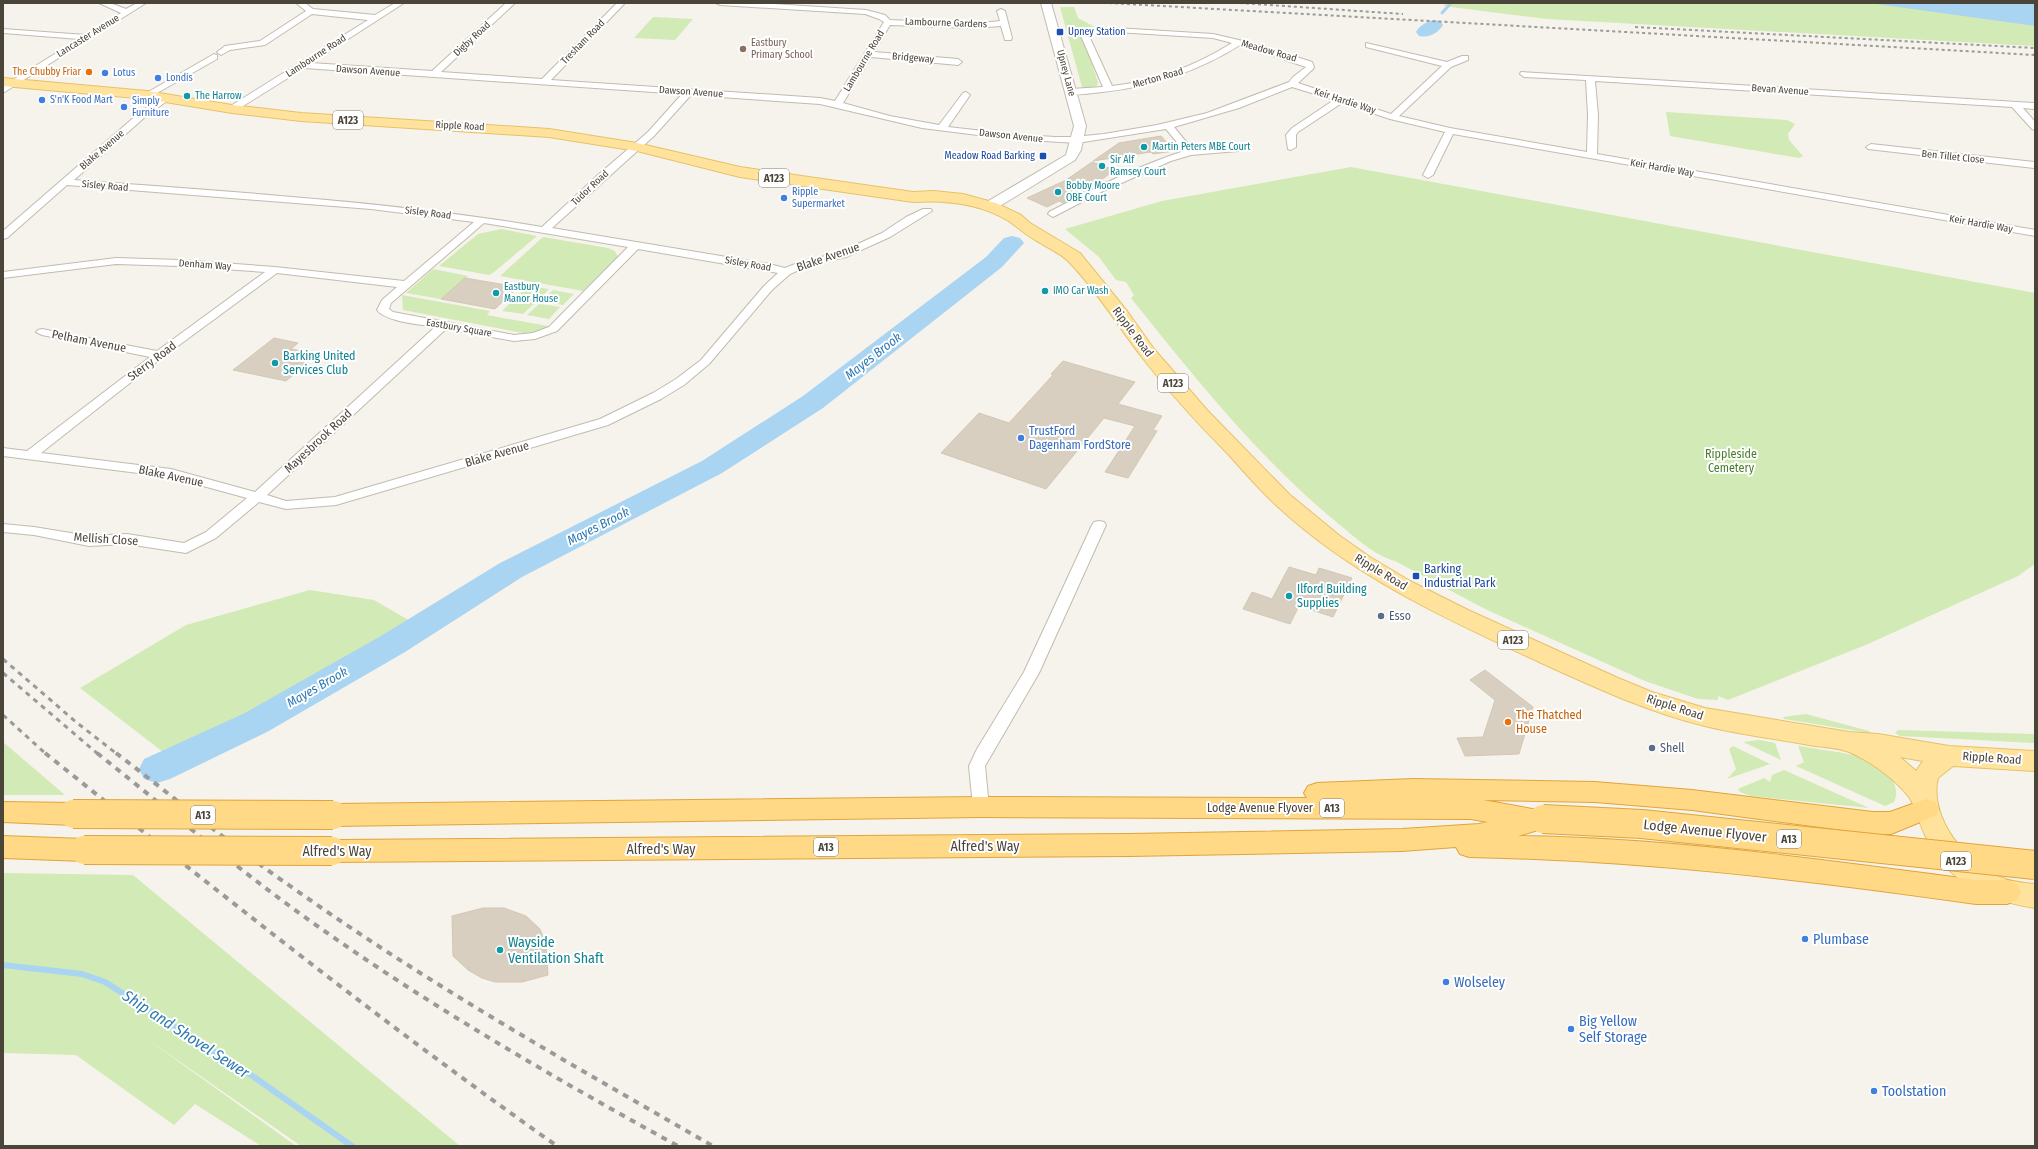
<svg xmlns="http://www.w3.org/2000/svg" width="2038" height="1149" viewBox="0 0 2038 1149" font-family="'Fira Sans Condensed',sans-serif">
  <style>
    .green { fill: #d2eab5 }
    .water { fill: #a9d4f2 }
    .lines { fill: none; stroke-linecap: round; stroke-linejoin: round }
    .stream-far1 { stroke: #a9d4f2; stroke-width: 3 }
    .stream { stroke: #a9d4f2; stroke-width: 6 }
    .river { fill: #a9d4f2; fill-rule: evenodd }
    .building { fill: #d8cfc1; stroke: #d3c7b4 }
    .minor-casing { stroke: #c2bbae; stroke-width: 2 }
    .tertiary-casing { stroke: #c2bbae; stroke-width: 2 }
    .primary-casing { stroke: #e6c16a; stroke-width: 2 }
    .trunk-casing { stroke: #e0a43c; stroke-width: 2 }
    .minor { fill: #fff; fill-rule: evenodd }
    .tertiary { fill: #fff; fill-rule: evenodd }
    .primary { fill: #ffe39c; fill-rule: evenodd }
    .trunk { fill: #ffd985; fill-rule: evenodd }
    .rail-far2 { stroke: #9a9a9a; stroke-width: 2; stroke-dasharray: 3 3; stroke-linecap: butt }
    .rail-far1 { stroke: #9a9a9a; stroke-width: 3; stroke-dasharray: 5 5; stroke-linecap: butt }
    .rail { stroke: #9a9a9a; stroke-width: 4; stroke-dasharray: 6 6; stroke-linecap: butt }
    .trunk-bridge-casing { stroke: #e0a43c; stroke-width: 30; stroke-linecap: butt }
    .trunk-bridge { stroke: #ffd985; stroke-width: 28 }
    .transit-dot { fill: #1a4fb4; stroke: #fff; stroke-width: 1.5 }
    .education-dot { fill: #8d6e63; stroke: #fff; stroke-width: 1.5 }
    .food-dot { fill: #e8710a; stroke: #fff; stroke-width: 1.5 }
    .shop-dot { fill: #3f7fe0; stroke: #fff; stroke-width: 1.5 }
    .culture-dot { fill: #0f9aa8; stroke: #fff; stroke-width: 1.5 }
    .service-dot { fill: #5c6f8a; stroke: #fff; stroke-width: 1.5 }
    .labels { text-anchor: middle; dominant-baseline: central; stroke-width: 4; stroke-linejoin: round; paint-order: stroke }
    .far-street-label { font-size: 10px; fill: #4b4439; stroke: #fff }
    .far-transit-label { font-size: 10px; fill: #164399; stroke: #fff; text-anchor: start }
    .far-education-label { font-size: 10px; fill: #785e54; stroke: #fff; text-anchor: start }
    .far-food-label { font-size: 10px; fill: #c56008; stroke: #fff; text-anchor: end }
    .far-shop-label { font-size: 10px; fill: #366cbe; stroke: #fff; text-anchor: start }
    .far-culture-label { font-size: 10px; fill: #0d838f; stroke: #fff; text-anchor: start }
    .shield { fill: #fff; stroke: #817c74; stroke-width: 1 }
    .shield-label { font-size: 11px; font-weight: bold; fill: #4b4439 }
    .street-label { font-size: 12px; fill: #4b4439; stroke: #fff }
    .culture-label { font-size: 12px; fill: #0d838f; stroke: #fff; text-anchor: start }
    .shop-label { font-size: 12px; fill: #366cbe; stroke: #fff; text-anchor: start }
    .park-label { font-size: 12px; fill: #4a7f2a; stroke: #fff }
    .transit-label { font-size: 12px; fill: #164399; stroke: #fff; text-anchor: start }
    .service-label { font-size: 12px; fill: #4e5e75; stroke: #fff; text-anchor: start }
    .food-label { font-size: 12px; fill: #c56008; stroke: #fff; text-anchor: start }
    .water-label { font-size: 13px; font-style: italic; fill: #2e7ab2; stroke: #fff }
    .near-street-label { font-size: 14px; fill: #4b4439; stroke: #fff }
    .near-shop-label { font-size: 14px; fill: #366cbe; stroke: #fff; text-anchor: start }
    .near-culture-label { font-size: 14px; fill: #0d838f; stroke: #fff; text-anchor: start }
    .near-water-label { font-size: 16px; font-style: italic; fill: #2e7ab2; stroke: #fff }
  </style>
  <rect width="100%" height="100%" fill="#f6f3ec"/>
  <!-- green -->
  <g class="green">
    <polygon points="1447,3 2035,3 2035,46 1547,19 1443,6"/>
    <polygon points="1060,7 1074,7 1078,18 1097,28 1082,34 1098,82 1097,86 1087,88 1082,87"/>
    <polygon points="653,17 693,19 675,40 634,38"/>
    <polygon points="1666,112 1787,120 1795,124 1788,134 1789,140 1803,156 1799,158 1670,136"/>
    <path d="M1351,167L2035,293V564L2018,576L1868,644L1728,700L1718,696V700L1698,699L1645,681L1485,609L1395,561C1375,556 1356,538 1340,525C1260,460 1195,378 1131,298L1134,295L1126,282L1116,280L1099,257L1065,229L1162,201Z"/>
    <polygon points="501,229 537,236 493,273 489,275 439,266 478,234"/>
    <polygon points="543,237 608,248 615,251 618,257 583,291 500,276"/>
    <polygon points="433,269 468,276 441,299 406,293"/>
    <polygon points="528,286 549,289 538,301 517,297"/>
    <polygon points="553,290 574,294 563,305 542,301"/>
    <polygon points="402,295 490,311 487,315 548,326 545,331 533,335 403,310"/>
    <polygon points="514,299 535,303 523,314 502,311"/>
    <polygon points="539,304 560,307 549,319 527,315"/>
    <polygon points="310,590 374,600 410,621 378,643 241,722 163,752 80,688 186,625"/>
    <polygon points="1806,714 1869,731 1870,733 1784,719 1783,717"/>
    <polygon points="1898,730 2035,734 2035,743 1900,736 1895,733"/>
    <polygon points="1760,740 1775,743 1781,760 1743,742"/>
    <polygon points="3,742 65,795 3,795"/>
    <polygon points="1733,746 1770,764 1727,779 1736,769 1729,749"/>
    <path d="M1798,746C1816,749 1835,751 1853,755C1872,759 1905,779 1894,802L1885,806L1796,766L1804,762Z"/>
    <polygon points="1784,770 1869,808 1751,796 1740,792 1738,789 1764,778 1770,782 1772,775"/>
    <polygon points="3,873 133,875 460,1146 301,1146 143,1036 296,1146 261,1146 195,1104 174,1125 76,1055 3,1053"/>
  </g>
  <!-- water -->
  <polygon class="water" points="1869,3 2035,3 2035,26"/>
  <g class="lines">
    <!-- stream-far1 -->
    <polyline class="stream-far1" points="1442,13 1451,3"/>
    <!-- stream -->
    <polyline class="stream" points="3,965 82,974 105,982 254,1077 352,1146"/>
    <!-- river -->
    <g class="river">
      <path d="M1434,20L1440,21L1443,25C1437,34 1429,38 1419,36L1416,32C1420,25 1426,22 1434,20Z"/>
      <polygon points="1012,236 1020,238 1024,243 1002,267 823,408 722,473 522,577 405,652 267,732 170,779 157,783 144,779 139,769 144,759 243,714 381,636 500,563 702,461 803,396 986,257 1004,238"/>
    </g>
  </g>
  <!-- building -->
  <g class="building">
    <polygon points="1161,136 1174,151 1153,154 1151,152 1093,161 1119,143"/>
    <polygon points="1092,162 1115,170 1088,189 1063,203 1059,201 1047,207 1027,198 1066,180"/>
    <polygon points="465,278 518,287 495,309 441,299"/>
    <polygon points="274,338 298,343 291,349 307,352 305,354 315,356 286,381 233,370"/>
    <polygon points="1063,361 1135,382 1118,404 1162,416 1153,430 1157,431 1128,478 1105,472 1135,426 1104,418 1046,489 941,453 979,413 1009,423 1053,375 1051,374"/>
    <polygon points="1289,567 1316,575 1319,568 1352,578 1333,617 1299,606 1290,624 1243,609 1252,592 1272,599"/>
    <polygon points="1485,670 1533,707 1519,754 1465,756 1457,738 1483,737 1495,700 1470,680"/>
    <polygon points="483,908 504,908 526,916 540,929 546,944 548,975 522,982 495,982 482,978 468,970 453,956 452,916"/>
  </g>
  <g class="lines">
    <!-- minor casing -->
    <g class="minor-casing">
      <g id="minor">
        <polygon points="99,3 110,3 126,9 137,3 146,3 3,93 3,86 79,39 3,33 3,29 86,35 121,13"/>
        <path d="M296,3H305L313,9L375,15L395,3H404L311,63L432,71L506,3H515L441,72L542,79L617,3H625L551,80L820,98L835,101L884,22L879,19L865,14L720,5L716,3H758L866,10L885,15L890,20L973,24L1000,21L997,11L1001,9L1005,11L1012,38L1011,40H1005L1001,26L973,28L890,25L874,52L958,59L962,62L958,65L871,57L843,103L890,116L939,125L963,93L966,92L970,95L948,127L1010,134L1055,137H1074L1104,134L1157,125L1207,113L1289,82L1293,77L1306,67L1240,45C1197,72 1151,87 1102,92C1091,93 1078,96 1068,94V90L1071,89L1103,87L1081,36L1089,30L1116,28L1213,34L1260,45L1312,62L1314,67L1313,69L1298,83L1391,114L1442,66L1366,47V43L1447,62L1462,56H1468V60L1451,67L1399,116L1450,128L1587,152L1588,115L1586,80L1524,77L1520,74L1521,72L2035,103V109L2023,108L2035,122V130L2032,129L2012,107L1595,81L1598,115L1597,154L2035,230V236L1453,134L1433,175L1428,178L1423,175L1445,132L1390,119L1342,103L1298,132L1296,135V147L1291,150L1288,149L1286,135L1292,128L1334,100L1292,87L1239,108L1174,127L1192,149L1235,146L1240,149L1238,151L1191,155L1171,161L1099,193L1053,217L1048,214L1049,212C1093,189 1137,166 1184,151L1166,129L1077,143L1010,139L922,128L820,104L691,95L654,136L552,228L769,264L785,268L800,262L838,253L882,233L906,217L923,209H931L932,211L890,237L846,257L808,266L790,274L772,290L709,364L684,385L661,399L608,425L336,505L286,509L259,502L216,538L186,553L127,544L89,546L34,535L3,532V524L34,527L89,536L127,534L184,543L206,532L247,498L170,477L3,456V448L27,451L150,357L42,335L36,332L38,330L42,329L157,351L265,272L180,266L116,264L3,278V272L116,258L180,260L275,267L404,281L474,222L371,209L67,185L7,238L3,239V231L139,113L164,96L167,95L171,98L145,117L74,180C230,192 387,201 542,227L599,174L648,132L682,94L304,68L235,111H229V107L368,20L312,14L265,45L230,50L221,55L217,52L225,46L260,41L306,11ZM1116,32L1213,38L1232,43C1195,66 1155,81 1112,86L1089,36L1091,34ZM484,223L628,247L549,327L533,333L514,335L393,312L389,309L391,303ZM638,249L778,273L764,286L701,360L676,379L653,393L600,419L335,497L286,501L267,495L446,329L514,341L535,339L557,331ZM277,273L397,287L382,300L377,310C386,322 420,324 435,327L255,492L171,469L41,453L163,357Z"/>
        <polygon points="214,54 217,55 217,59 150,97 147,98 143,95"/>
        <polygon points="1871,144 2035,162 2035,168 1868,149 1866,147"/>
        <polygon points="1099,521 1104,522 1106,525 1039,673 985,766 989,807 987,812 981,814 975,812 973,807 969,766 977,749 1024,672 1092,525 1094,522"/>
      </g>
    </g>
    <!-- tertiary casing -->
    <g class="tertiary-casing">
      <polygon id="tertiary" points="1041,3 1051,3 1086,126 1081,150 1075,160 995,209 985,209 984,206 985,203 1066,155 1074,126"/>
    </g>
    <!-- primary casing -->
    <g class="primary-casing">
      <path id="primary" d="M3,78L147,91L232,105L301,113L549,129L637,143L740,167L913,192L934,191L963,194L996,203L1021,215L1030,223L1080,253L1127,311L1154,349L1207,410L1290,495L1340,536L1370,557L1410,581L1468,610L1618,678L1652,692L1705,708L1849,732L1878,734L1949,746L2035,751V771L1953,766L1938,778C1928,817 1967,865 2002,878C2012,882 2024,883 2035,884V908C1983,900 1949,883 1925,835C1919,823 1916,807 1909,797C1895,779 1869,760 1849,752C1839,748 1825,747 1815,746C1778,739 1741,735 1705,726C1647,712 1592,686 1537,661C1444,618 1352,576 1276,505C1260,490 1244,472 1229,455C1198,424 1168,391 1141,356C1118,326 1097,291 1070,263C1061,253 1046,247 1035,240C1025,234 1016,226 1007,220C978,203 946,200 913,202L740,177L637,151L549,137L301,121L232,113L147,99L3,86ZM1900,757L1923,761L1916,771Z"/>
    </g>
    <!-- trunk casing -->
    <g class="trunk-casing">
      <g id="trunk">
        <path d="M1413,779L1595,782L1692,790L1873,812H1890L1926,799L1935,802L1939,809L1935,816L1891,834H1873L1692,810L1595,802L1483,800L1538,810L1543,808L1552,812L1556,819L1552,826L1518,836C1672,838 1824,860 1976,880H2007L2017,884L2021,892L2017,900L2007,904H1976C1807,880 1639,860 1469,857L1460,854L1456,847L1402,851L1129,856L332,862L323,859L319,851L323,843L332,840L1129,834L1402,829L1479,824L1488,822L1471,819L981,817L333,826L324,822L320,815L324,808L333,804L981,797L1307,798L1304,793L1308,786L1317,783Z"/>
        <polygon points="3,802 73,803 82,807 86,814 82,821 73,825 3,822"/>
        <polygon points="3,836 84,839 93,842 97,850 93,858 84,861 3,858"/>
      </g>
    </g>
    <!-- minor -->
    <use href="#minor" class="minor"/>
    <!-- tertiary -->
    <use href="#tertiary" class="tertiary"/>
    <!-- primary -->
    <use href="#primary" class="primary"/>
    <!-- trunk -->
    <use href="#trunk" class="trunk"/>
    <!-- rail-far2 -->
    <g class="rail-far2">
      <polyline points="1109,3 2035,55"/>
      <polyline points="1240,3 1403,14"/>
      <polyline points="1635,27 2035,48"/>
    </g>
    <!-- rail-far1 -->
    <g class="rail-far1">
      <polyline points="3,659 76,722 117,754"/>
      <polyline points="3,673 98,754"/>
      <polyline points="3,715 46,754"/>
    </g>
    <!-- rail -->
    <g class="rail">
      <path d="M45,753C213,888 381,1022 557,1146"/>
      <path d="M97,753C165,807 231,864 302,915C421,1001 549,1075 678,1146"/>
      <path d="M116,753C175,798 232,846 293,888C427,983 570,1064 713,1146"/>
    </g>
    <!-- trunk-bridge casing -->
    <g class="trunk-bridge-casing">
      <g id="trunk-bridge">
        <polyline points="73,814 333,815"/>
        <polyline points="1543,819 1642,824 2035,865"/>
        <polyline points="84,850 332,851"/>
      </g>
    </g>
    <!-- trunk-bridge -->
    <use href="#trunk-bridge" class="trunk-bridge"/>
  </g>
  <!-- markers -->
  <g class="transit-dot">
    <rect x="1056" y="28" width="8" height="8" rx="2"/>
    <rect x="1039" y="152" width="8" height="8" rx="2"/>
    <rect x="1412" y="572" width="8" height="8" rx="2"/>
  </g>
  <circle class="education-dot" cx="743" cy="49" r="4"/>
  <g class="food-dot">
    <circle cx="89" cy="72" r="4"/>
    <circle cx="1508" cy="722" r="4"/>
  </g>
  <g class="shop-dot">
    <circle cx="105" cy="73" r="4"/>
    <circle cx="158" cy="78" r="4"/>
    <circle cx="42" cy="100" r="4"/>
    <circle cx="124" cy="107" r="4"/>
    <circle cx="784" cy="198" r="4"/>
    <circle cx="1021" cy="438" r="4"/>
    <circle cx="1805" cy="939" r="4"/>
    <circle cx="1446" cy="982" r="4"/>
    <circle cx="1571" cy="1029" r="4"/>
    <circle cx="1874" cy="1091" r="4"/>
  </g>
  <g class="culture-dot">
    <circle cx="187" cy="96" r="4"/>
    <circle cx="1144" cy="147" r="4"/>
    <circle cx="1102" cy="166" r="4"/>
    <circle cx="1058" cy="192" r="4"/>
    <circle cx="1045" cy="291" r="4"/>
    <circle cx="496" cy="293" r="4"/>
    <circle cx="275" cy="363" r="4"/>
    <circle cx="1289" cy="596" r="4"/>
    <circle cx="500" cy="950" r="4"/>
  </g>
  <g class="service-dot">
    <circle cx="1381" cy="616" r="4"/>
    <circle cx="1652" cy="748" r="4"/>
  </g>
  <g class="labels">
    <!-- far-street labels -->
    <g class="far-street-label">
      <text transform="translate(946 23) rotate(2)">Lambourne Gardens</text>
      <text transform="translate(88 36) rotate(-32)">Lancaster Avenue</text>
      <text transform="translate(472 39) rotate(-43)">Digby Road</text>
      <text transform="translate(583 42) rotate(-46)">Tresham Road</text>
      <text transform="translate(1269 51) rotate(16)">Meadow Road</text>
      <text transform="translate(316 56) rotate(-33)">Lambourne Road</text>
      <text transform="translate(913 58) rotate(5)">Bridgeway</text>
      <text transform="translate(864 61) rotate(-59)">Lambourne Road</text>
      <text transform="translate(368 71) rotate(4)">Dawson Avenue</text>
      <text transform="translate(1066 73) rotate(75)">Upney Lane</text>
      <text transform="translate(1158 78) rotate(-16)">Merton Road</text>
      <text transform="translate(1780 90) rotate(4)">Bevan Avenue</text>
      <text transform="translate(691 92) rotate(4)">Dawson Avenue</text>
      <text transform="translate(1345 101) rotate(18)">Keir Hardie Way</text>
      <text transform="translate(460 126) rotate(3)">Ripple Road</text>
      <text transform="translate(1011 136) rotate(6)">Dawson Avenue</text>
      <text transform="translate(102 150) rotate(-41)">Blake Avenue</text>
      <text transform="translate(1953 157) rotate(6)">Ben Tillet Close</text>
      <text transform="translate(1662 168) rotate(10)">Keir Hardie Way</text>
      <text transform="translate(105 186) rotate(5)">Sisley Road</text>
      <text transform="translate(590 188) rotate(-43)">Tudor Road</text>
      <text transform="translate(428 213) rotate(7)">Sisley Road</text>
      <text transform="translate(1981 224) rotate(10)">Keir Hardie Way</text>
      <text transform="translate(748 264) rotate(10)">Sisley Road</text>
      <text transform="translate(205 265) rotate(4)">Denham Way</text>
      <text transform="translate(459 328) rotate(10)">Eastbury Square</text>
    </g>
    <!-- far-transit labels -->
    <g class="far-transit-label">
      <text x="1068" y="32">Upney Station</text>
      <text x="1035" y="156" text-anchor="end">Meadow Road Barking</text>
    </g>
    <!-- far-education labels -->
    <g class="far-education-label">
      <text x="751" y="43">Eastbury<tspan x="751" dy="12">Primary School</tspan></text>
    </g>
    <!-- far-food labels -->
    <g class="far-food-label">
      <text x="81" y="72">The Chubby Friar</text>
    </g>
    <!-- far-shop labels -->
    <g class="far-shop-label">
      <text x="113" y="73">Lotus</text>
      <text x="166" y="78">Londis</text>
      <text x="50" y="100">S'n'K Food Mart</text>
      <text x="132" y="101">Simply<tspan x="132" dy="12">Furniture</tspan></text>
      <text x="792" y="192">Ripple<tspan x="792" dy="12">Supermarket</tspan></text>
    </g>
    <!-- far-culture labels -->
    <g class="far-culture-label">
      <text x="195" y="96">The Harrow</text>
      <text x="1152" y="147">Martin Peters MBE Court</text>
      <text x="1110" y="160">Sir Alf<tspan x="1110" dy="12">Ramsey Court</tspan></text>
      <text x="1066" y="186">Bobby Moore<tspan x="1066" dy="12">OBE Court</tspan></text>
      <text x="504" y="287">Eastbury<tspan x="504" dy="12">Manor House</tspan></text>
      <text x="1053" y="291">IMO Car Wash</text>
    </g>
    <!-- shield labels -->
    <g class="shield">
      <rect x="333" y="111" width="30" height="18" rx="3"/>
      <rect x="759" y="169" width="30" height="18" rx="3"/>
      <rect x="1158" y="374" width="30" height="18" rx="3"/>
      <rect x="1498" y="631" width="30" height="18" rx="3"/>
      <rect x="1320" y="799" width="24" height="18" rx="3"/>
      <rect x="191" y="806" width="24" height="18" rx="3"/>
      <rect x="1777" y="830" width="24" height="18" rx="3"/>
      <rect x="814" y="838" width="24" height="18" rx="3"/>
      <rect x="1941" y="852" width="30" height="18" rx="3"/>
    </g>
    <g class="shield-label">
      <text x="348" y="120">A123</text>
      <text x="774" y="178">A123</text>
      <text x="1173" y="383">A123</text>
      <text x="1513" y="640">A123</text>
      <text x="1332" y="808">A13</text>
      <text x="203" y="815">A13</text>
      <text x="1789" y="839">A13</text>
      <text x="826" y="847">A13</text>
      <text x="1956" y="861">A123</text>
    </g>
    <!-- street labels -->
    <g class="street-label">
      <text transform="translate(828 257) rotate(-19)">Blake Avenue</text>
      <text transform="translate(1133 332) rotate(53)">Ripple Road</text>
      <text transform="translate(89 341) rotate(11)">Pelham Avenue</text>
      <text transform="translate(152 361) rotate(-37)">Sterry Road</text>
      <text transform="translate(318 441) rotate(-43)">Mayesbrook Road</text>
      <text transform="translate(497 454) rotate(-16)">Blake Avenue</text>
      <text transform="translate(171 476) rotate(12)">Blake Avenue</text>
      <text transform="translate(106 539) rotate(4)">Mellish Close</text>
      <text transform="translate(1381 572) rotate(31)">Ripple Road</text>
      <text transform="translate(1675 707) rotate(18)">Ripple Road</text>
      <text transform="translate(1992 758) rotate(4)">Ripple Road</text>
      <text x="1260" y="808">Lodge Avenue Flyover</text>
    </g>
    <!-- culture labels -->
    <g class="culture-label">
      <text x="283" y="356">Barking United<tspan x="283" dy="14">Services Club</tspan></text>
      <text x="1297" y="589">Ilford Building<tspan x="1297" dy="14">Supplies</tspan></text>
    </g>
    <!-- shop labels -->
    <g class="shop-label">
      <text x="1029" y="431">TrustFord<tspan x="1029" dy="14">Dagenham FordStore</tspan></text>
    </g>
    <!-- park labels -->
    <g class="park-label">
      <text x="1731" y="454">Rippleside<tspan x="1731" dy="14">Cemetery</tspan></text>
    </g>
    <!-- transit labels -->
    <g class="transit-label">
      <text x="1424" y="569">Barking<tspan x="1424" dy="14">Industrial Park</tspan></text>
    </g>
    <!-- service labels -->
    <g class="service-label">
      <text x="1389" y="616">Esso</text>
      <text x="1660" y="748">Shell</text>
    </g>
    <!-- food labels -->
    <g class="food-label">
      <text x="1516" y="715">The Thatched<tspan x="1516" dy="14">House</tspan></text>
    </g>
    <!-- water labels -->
    <g class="water-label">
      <text transform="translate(873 356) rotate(-38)">Mayes Brook</text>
      <text transform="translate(598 526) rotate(-27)">Mayes Brook</text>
      <text transform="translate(317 687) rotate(-30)">Mayes Brook</text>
    </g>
    <!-- near-street labels -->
    <g class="near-street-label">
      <text transform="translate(1705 831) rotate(6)">Lodge Avenue Flyover</text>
      <text x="985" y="846">Alfred's Way</text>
      <text x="661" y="849">Alfred's Way</text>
      <text x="337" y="851">Alfred's Way</text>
    </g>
    <!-- near-shop labels -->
    <g class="near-shop-label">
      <text x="1813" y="939">Plumbase</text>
      <text x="1454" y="982">Wolseley</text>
      <text x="1579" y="1021">Big Yellow<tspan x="1579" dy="16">Self Storage</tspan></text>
      <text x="1882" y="1091">Toolstation</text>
    </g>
    <!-- near-culture labels -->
    <g class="near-culture-label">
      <text x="508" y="942">Wayside<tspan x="508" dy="16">Ventilation Shaft</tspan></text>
    </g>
    <!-- near-water labels -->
    <g class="near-water-label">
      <text transform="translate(186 1034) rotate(33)">Ship and Shovel Sewer</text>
    </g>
  </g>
  <!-- border -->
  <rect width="2038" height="1149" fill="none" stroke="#4b4439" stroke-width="8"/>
</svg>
